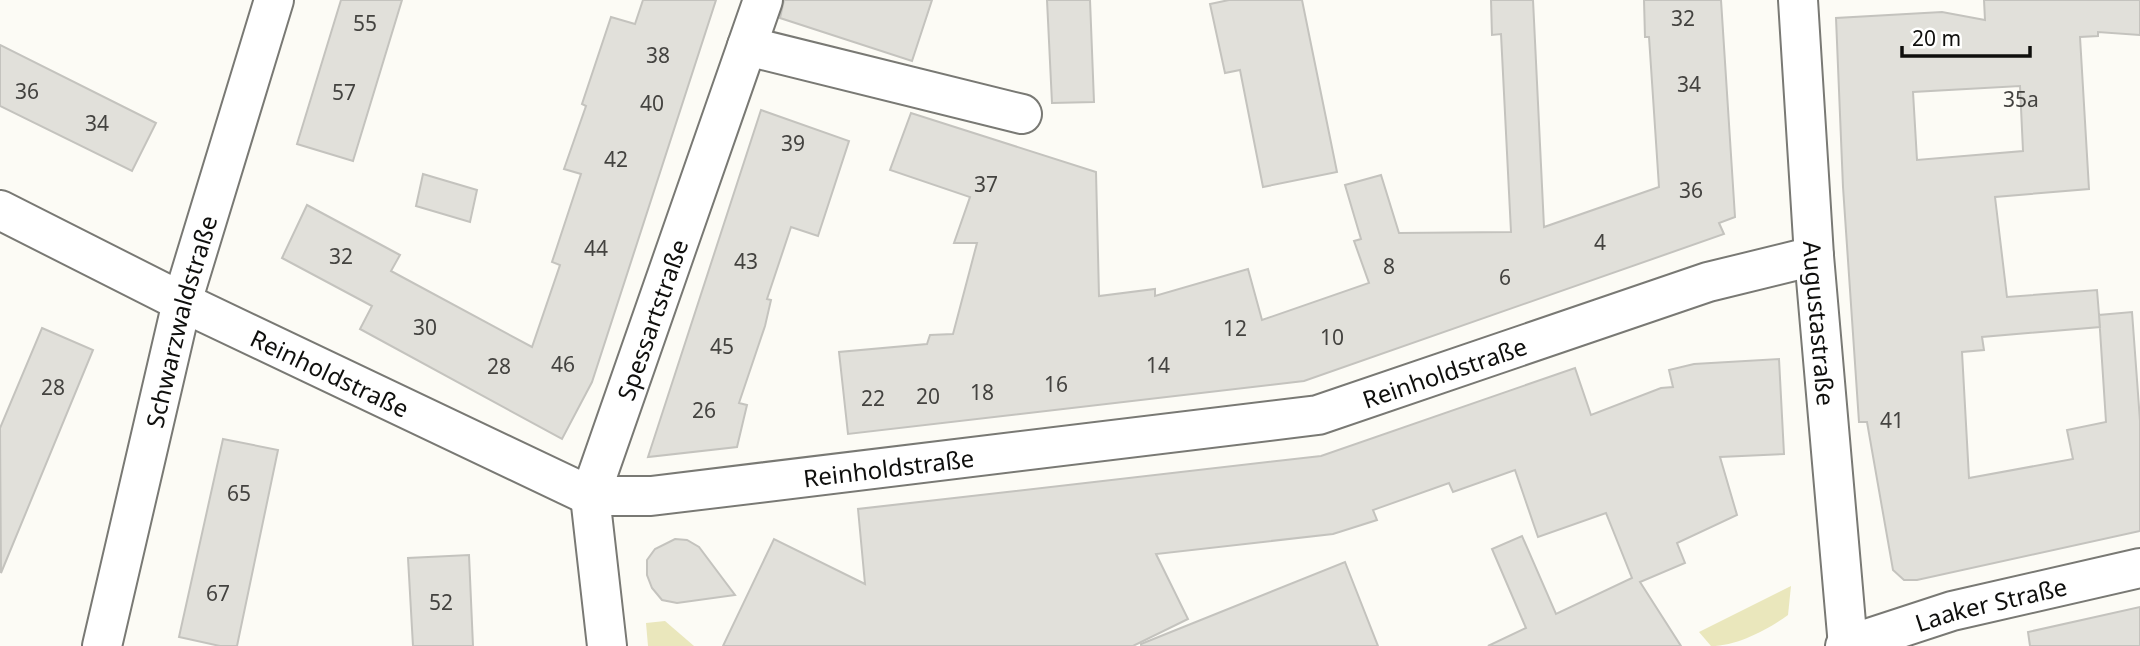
<svg xmlns="http://www.w3.org/2000/svg" width="2140" height="646" viewBox="0 0 2140 646" font-family="'Noto Sans',sans-serif">
  <style>
    .green { fill: #eae7bc }
    .building { fill: #e1e0da; stroke: #c4c3be; stroke-width: 2; fill-rule: evenodd }
    .lines { fill: none; stroke-linecap: round; stroke-linejoin: round }
    .minor-casing { stroke: #797974; stroke-width: 42 }
    .major-casing { stroke: #797974; stroke-width: 42 }
    .minor { stroke: #fff; stroke-width: 38 }
    .major { stroke: #fff; stroke-width: 38 }
    .labels { text-anchor: middle; dominant-baseline: central; stroke-width: 6; stroke-linejoin: round; paint-order: stroke }
    .number-label { font-size: 21px; fill: #444340 }
    .street-label { font-size: 24px; fill: #0f0f0d; stroke: #fffffe }
  </style>
  <rect width="100%" height="100%" fill="#fcfbf5"/>
  <!-- green -->
  <g class="green">
    <path d="M1791,586L1788,615C1767,630 1737,646 1711,646L1699,632Z"/>
    <polygon points="665,621 694,646 648,646 646,623"/>
  </g>
  <!-- building -->
  <g class="building">
    <polygon points="341,0 402,0 353,161 297,144"/>
    <polygon points="643,0 716,0 592,382 562,439 360,329 372,306 282,258 307,205 400,255 391,271 532,347 560,265 552,262 581,174 564,169 586,106 582,104 611,17 635,24"/>
    <polygon points="784,0 932,0 912,61 780,18"/>
    <polygon points="1047,0 1090,0 1094,102 1052,103"/>
    <polygon points="1229,0 1302,0 1337,172 1263,187 1240,70 1225,73 1210,4"/>
    <polygon points="1491,0 1533,0 1544,227 1659,187 1649,37 1645,37 1644,0 1721,0 1735,217 1719,223 1724,234 1304,381 848,434 839,352 927,344 930,335 953,334 977,243 954,243 970,197 890,170 911,113 1096,172 1099,296 1155,289 1155,296 1248,269 1262,320 1369,283 1354,241 1361,239 1345,185 1381,175 1399,233 1511,232 1501,34 1492,35"/>
    <path d="M1984,0H2140V35L2098,32V36L2080,37L2089,189L1995,197L2007,297L2097,290L2100,327L1982,337L1984,350L1962,352L1969,478L2073,459L2067,430L2106,422L2099,315L2132,312L2140,421V531L1917,580H1904L1893,570L1867,422H1859L1843,187L1836,18L1942,12L1985,20ZM2020,86L2023,151L1917,160L1913,92Z"/>
    <polygon points="0,45 156,123 132,171 0,106"/>
    <polygon points="761,110 849,141 818,236 791,227 767,299 771,300 765,326 739,403 747,405 737,447 648,457"/>
    <polygon points="423,174 477,190 470,222 416,206"/>
    <polygon points="42,328 93,350 1,573 0,428"/>
    <polygon points="1779,359 1784,454 1720,457 1737,515 1677,543 1685,563 1640,582 1681,646 1488,646 1526,628 1492,549 1522,536 1556,614 1632,578 1606,513 1538,537 1515,470 1453,492 1449,483 1373,510 1377,520 1333,534 1156,554 1188,619 1133,646 723,646 774,539 865,584 858,509 1321,456 1575,368 1591,415 1661,388 1673,387 1669,370 1694,364"/>
    <polygon points="223,439 278,450 237,646 220,646 179,637"/>
    <polygon points="675,539 687,540 699,547 735,595 677,603 662,600 652,588 647,575 647,560 655,549"/>
    <polygon points="469,555 473,646 413,646 408,558"/>
    <polygon points="1345,562 1378,646 1141,646 1141,644"/>
    <polygon points="2140,607 2140,646 2030,646 2028,632"/>
  </g>
  <g class="lines">
    <!-- minor casing -->
    <g class="minor-casing">
      <g id="minor">
        <polyline points="747,46 1022,114"/>
        <path id="s1" d="M0,210L182,302L590,496H651L1318,415L1708,282L1814,256"/>
        <path id="s2" d="M102,646L182,302L274,0"/>
        <path id="s3" d="M607,646L590,496L763,0"/>
        <path id="s4" d="M1845,646L1952,611L2140,568"/>
      </g>
    </g>
    <!-- major casing -->
    <g class="major-casing">
      <g id="major">
        <path id="s5" d="M1798,0L1814,256L1848,646"/>
      </g>
    </g>
    <!-- minor -->
    <use href="#minor" class="minor"/>
    <!-- major -->
    <use href="#major" class="major"/>
  </g>
  <g class="labels">
    <!-- number labels -->
    <g class="number-label">
      <text x="1683" y="18">32</text>
      <text x="365" y="23">55</text>
      <text x="658" y="55">38</text>
      <text x="1689" y="84">34</text>
      <text x="27" y="91">36</text>
      <text x="344" y="92">57</text>
      <text x="2021" y="99">35a</text>
      <text x="652" y="103">40</text>
      <text x="97" y="123">34</text>
      <text x="793" y="143">39</text>
      <text x="616" y="159">42</text>
      <text x="986" y="184">37</text>
      <text x="1691" y="190">36</text>
      <text x="1600" y="242">4</text>
      <text x="596" y="248">44</text>
      <text x="341" y="256">32</text>
      <text x="746" y="261">43</text>
      <text x="1389" y="266">8</text>
      <text x="1505" y="277">6</text>
      <text x="425" y="327">30</text>
      <text x="1235" y="328">12</text>
      <text x="1332" y="337">10</text>
      <text x="722" y="346">45</text>
      <text x="563" y="364">46</text>
      <text x="1158" y="365">14</text>
      <text x="499" y="366">28</text>
      <text x="1056" y="384">16</text>
      <text x="53" y="387">28</text>
      <text x="982" y="392">18</text>
      <text x="928" y="396">20</text>
      <text x="873" y="398">22</text>
      <text x="704" y="410">26</text>
      <text x="1892" y="420">41</text>
      <text x="239" y="493">65</text>
      <text x="218" y="593">67</text>
      <text x="441" y="602">52</text>
    </g>
    <!-- street labels -->
    <g class="street-label">
      <text stroke="none"><textPath href="#s3" startOffset="338">Spessartstraße</textPath></text>
      <text stroke="none"><textPath href="#s2" startOffset="334">Schwarzwaldstraße</textPath></text>
      <text stroke="none"><textPath href="#s5" startOffset="324">Augustastraße</textPath></text>
      <text stroke="none"><textPath href="#s1" startOffset="368">Reinholdstraße</textPath></text>
      <text stroke="none"><textPath href="#s1" startOffset="1522">Reinholdstraße</textPath></text>
      <text stroke="none"><textPath href="#s1" startOffset="956">Reinholdstraße</textPath></text>
      <text stroke="none"><textPath href="#s4" startOffset="152">Laaker Straße</textPath></text>
    </g>
  </g>
  <!-- scale -->
  <path d="M1902 46v10h128v-10" fill="none" stroke="#0f0f0d" stroke-width="3.5"/>
  <text x="1912" y="46" font-size="21" fill="#0f0f0d" stroke="#fffffe" stroke-width="5" paint-order="stroke">20 m</text>
</svg>
